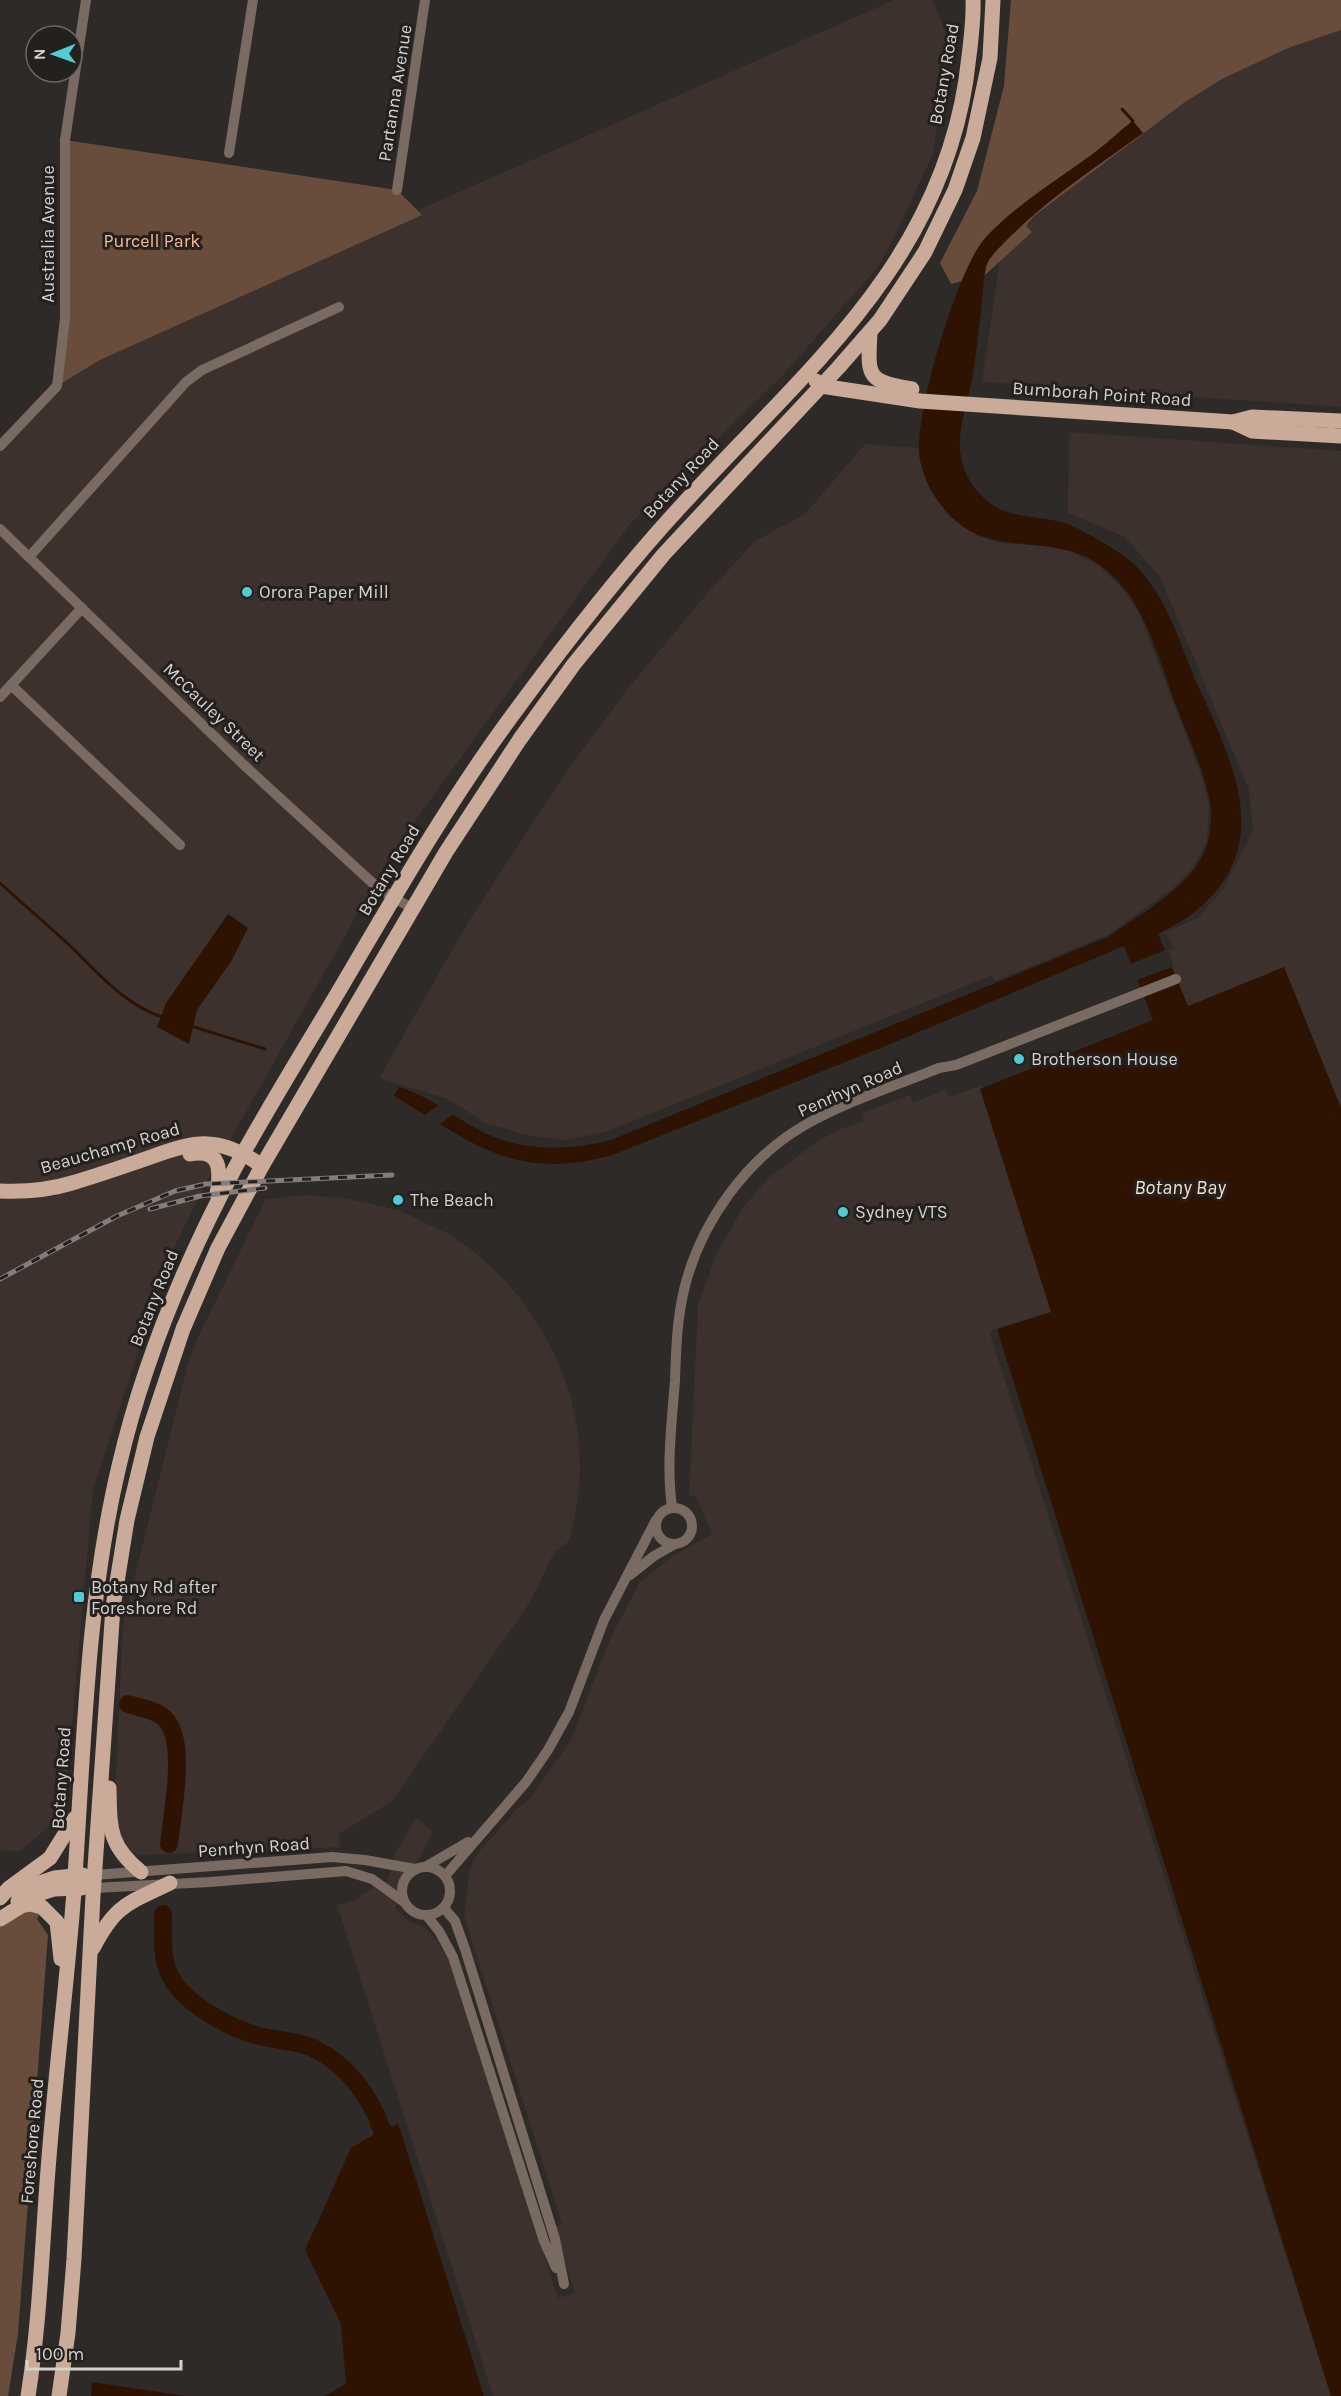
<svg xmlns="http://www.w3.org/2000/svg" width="1341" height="2396" viewBox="0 0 1341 2396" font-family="Karla,sans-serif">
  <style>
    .built { fill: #3c312c }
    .green { fill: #694d3c }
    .water { fill: #2f1302 }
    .pier { fill: #2e2a27 }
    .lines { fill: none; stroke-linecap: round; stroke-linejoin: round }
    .stream { stroke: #2f1302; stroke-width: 3 }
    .river { stroke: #2f1302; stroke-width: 18 }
    .minor { stroke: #7a6b62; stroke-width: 10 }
    .primary { stroke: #caaa98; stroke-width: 15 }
    .rail-casing { stroke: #827e7c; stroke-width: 5 }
    .rail { stroke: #24201e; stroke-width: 3; stroke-dasharray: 9; stroke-linecap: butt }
    .poi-dot { fill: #51ccd5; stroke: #24201e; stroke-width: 2 }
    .labels { text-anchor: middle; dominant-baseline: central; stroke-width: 6; stroke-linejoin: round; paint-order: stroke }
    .street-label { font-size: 18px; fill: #d4d1cf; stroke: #24201e }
    .park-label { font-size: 18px; fill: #f6ba97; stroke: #24201e }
    .poi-label { font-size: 18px; fill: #d4d1cf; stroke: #24201e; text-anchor: start }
    .water-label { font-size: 20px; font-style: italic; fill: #f6decf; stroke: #24201e }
  </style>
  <rect width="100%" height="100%" fill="#2e2a27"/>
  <!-- built -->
  <g class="built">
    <polygon points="894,0 932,0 950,42 933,154 893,240 877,268 782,376 629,525 391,854 206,1183 167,1262 93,1490 64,1815 18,1852 0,1850 0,446 57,386 100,360 253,291 269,276"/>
    <polygon points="1341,16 1341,407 982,382 1006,217 1155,99"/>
    <polygon points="1069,432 1341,451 1341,1108 1284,967 1188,1007 1165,951 1173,948 1167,934 1159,935 1198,918 1223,889 1239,859 1253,830 1249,790 1160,577 1125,537 1068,513"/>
    <polygon points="865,444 918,448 922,469 930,490 949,516 978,536 1001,543 1044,546 1070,551 1099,566 1120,586 1138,611 1200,772 1209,805 1207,841 1192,869 1172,889 1107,935 995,981 992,975 606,1132 566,1140 530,1136 485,1123 448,1099 379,1078 467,924 566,772 630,686 710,590 755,541 805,514"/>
    <polygon points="982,1085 1053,1312 992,1330 990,1334 1331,2396 493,2396 337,1905 355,1900 374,1887 383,1894 395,1854 416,1818 433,1831 395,1908 410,1922 426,1928 448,1956 558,2298 575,2293 554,2228 562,2224 464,1916 470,1868 479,1852 517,1809 531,1797 571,1740 611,1637 640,1582 673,1556 712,1534 695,1495 689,1497 698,1304 717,1253 742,1209 767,1179 815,1143 840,1129 864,1121 861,1113 910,1095 913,1103 946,1089 949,1097"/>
    <polygon points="306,1195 344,1198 398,1210 449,1234 473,1251 500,1275 521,1299 541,1329 557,1359 571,1397 578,1432 580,1465 579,1494 570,1540 553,1554 538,1587 526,1608 392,1801 339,1834 340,1847 138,1855 127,1849 119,1841 114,1818 123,1624 187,1367 197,1339 266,1199"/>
  </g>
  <!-- green -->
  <g class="green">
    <polygon points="1011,0 1341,0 1341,30 1288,48 1222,79 1185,102 1034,216 1026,226 1032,232 985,275 951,284 940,263 977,191 1004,86"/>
    <polygon points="65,140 397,190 422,215 100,360 57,386 65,318"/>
    <polygon points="38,1910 39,1915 37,1919 48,1935 18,2334 8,2396 0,2396 0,1920 7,1915"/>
  </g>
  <!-- water -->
  <g class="water">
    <path d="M1133,121L1143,133C1099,165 1053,195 1014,233C1006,241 996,250 989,260C983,269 983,299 981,311C978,334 976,357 972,379C968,402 958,427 960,451C962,468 970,486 983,497C1005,519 1033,515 1061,522C1078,526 1121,552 1134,564C1165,594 1179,640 1195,679C1229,755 1278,842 1198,909C1186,920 1172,926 1158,934L1188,1006L1284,967L1341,1108V2396H1331L997,1329L1051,1312L980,1089L1153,1020L1124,946L888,1045L615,1154C517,1183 474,1144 394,1096L399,1087C429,1096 454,1117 481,1131C522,1152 567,1151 611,1140L1108,937C1141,913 1194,886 1207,845C1211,832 1212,816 1210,802C1204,770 1189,739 1177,708C1165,676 1155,642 1139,611C1131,595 1118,580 1105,569C1059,531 997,558 956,521C938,505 925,484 920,460C912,420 958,266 986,237C1019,202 1061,178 1099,149C1111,140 1121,129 1133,121Z"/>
    <polygon points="228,914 248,928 232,960 197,1010 189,1044 157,1027 166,1003"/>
    <polygon points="398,2124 400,2129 484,2396 325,2396 346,2384 341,2324 305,2250 351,2148 382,2130"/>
    <polygon points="92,2382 186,2396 91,2396"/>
  </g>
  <!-- pier -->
  <g class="pier">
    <polygon points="1168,949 1174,966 1135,981 1128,965"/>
    <polygon points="441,1104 456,1112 437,1126 423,1116"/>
  </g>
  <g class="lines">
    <!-- stream -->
    <g class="stream">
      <polyline points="1122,109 1133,121 1131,124"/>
      <path d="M0,883C22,903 44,922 66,942C97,971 123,1005 165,1018"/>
      <polyline points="191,1026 265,1049"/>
    </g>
    <!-- river -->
    <g class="river">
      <path d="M128,1704C140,1708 158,1710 166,1720C187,1743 172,1815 169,1844"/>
      <path d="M163,1914C163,1932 161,1956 169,1973C181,2003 234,2031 264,2037C281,2041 298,2041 313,2048C347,2064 370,2096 382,2130"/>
    </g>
    <!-- minor -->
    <g class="minor">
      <polyline points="229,153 253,0"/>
      <polyline points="397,190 425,0"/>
      <polyline points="0,446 57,386 65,318 65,140 86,0"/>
      <polyline points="0,529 244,765 378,888 413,909"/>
      <polyline points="29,557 186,382 202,370 339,307"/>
      <polyline points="11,685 180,845"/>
      <polyline points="0,697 82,608"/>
      <path d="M672,1507C666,1465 672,1422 675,1380C676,1350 677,1319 684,1290C700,1223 746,1159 805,1125C847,1101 895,1086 939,1068L956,1065L1176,979"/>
      <circle cx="674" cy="1526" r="18"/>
      <polyline points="630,1575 654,1556 675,1544"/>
      <circle cx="426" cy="1891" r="24"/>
      <polyline points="425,1867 468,1842"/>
      <polyline points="95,1875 332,1857 365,1860 415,1869"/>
      <polyline points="445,1876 526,1782 548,1750 569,1712 604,1620 656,1520"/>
      <polyline points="94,1888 210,1882 346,1871 372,1879 404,1902"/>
      <polyline points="444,1908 455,1921 465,1949 555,2239 564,2284"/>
      <polyline points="427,1916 439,1931 453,1957 544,2241 556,2268"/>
    </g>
    <!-- primary -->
    <g class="primary">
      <path d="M870,332C868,376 865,381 912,389"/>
      <polyline points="816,381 821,386 920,401 1233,422 1252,417 1341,421"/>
      <polyline points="1233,422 1252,431 1341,436"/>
      <path d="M190,1154C221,1148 221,1170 217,1194"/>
      <path d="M0,1191C25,1192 49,1190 72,1183C99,1175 125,1166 151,1157C197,1140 220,1136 262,1166"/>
      <path d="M109,1788C110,1828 108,1845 141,1872"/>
      <polyline points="16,1891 54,1878 83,1875"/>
      <polyline points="0,1898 9,1888 50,1858 75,1818"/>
      <polyline points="18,1901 54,1889 82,1888"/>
      <polyline points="0,1919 21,1906 30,1904 42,1907 57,1922 61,1959"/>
      <path d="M93,1948C116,1904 127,1904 170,1883"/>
      <path d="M28,2396C40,2321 42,2246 48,2170C55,2077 67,1984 74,1891C84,1748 86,1605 119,1466C143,1362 185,1262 235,1168C269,1106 307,1045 343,984C397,892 451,798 514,713C567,641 622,570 682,505C802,373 937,268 966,80C969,53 974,27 973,0"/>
      <polyline points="59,2396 68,2333 74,2259 93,1896 113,1607 127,1520 147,1437 183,1329 218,1248 262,1166 446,852 520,739 574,664 664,554 838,368 880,320 925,252 955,190 973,138 990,58 993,0"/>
    </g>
    <!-- rail casing -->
    <g class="rail-casing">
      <g id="rail">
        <polyline points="150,1209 200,1196 265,1188"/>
        <polyline points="0,1279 117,1216 175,1191 206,1184 392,1175"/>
      </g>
    </g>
    <!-- rail -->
    <use href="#rail" class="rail"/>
  </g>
  <!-- markers -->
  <g class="poi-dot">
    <circle cx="247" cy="592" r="6"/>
    <circle cx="1019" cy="1059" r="6"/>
    <circle cx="398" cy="1200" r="6"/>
    <circle cx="843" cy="1212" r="6"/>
    <rect x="73" y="1591" width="12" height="12" rx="3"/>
  </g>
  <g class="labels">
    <!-- street labels -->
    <g class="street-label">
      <text transform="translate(944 74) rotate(-80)">Botany Road</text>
      <text transform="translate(395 93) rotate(-81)">Partanna Avenue</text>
      <text transform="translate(48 234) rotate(-90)">Australia Avenue</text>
      <text transform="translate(1102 394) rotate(4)">Bumborah Point Road</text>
      <text transform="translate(681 478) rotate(-47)">Botany Road</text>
      <text transform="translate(214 712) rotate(44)">McCauley Street</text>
      <text transform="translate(389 870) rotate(-59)">Botany Road</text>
      <text transform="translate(850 1089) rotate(-24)">Penrhyn Road</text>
      <text transform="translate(110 1148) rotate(-16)">Beauchamp Road</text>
      <text transform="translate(154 1298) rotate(-68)">Botany Road</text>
      <text transform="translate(61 1778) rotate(-86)">Botany Road</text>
      <text transform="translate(254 1847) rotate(-4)">Penrhyn Road</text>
      <text transform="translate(32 2141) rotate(-85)">Foreshore Road</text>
    </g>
    <!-- park labels -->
    <g class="park-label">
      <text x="152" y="241">Purcell Park</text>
    </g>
    <!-- poi labels -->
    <g class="poi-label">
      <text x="259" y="592">Orora Paper Mill</text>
      <text x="1031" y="1059">Brotherson House</text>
      <text x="410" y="1200">The Beach</text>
      <text x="855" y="1212">Sydney VTS</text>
      <text x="91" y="1587">Botany Rd after<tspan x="91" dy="21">Foreshore Rd</tspan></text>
    </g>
    <!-- water labels -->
    <g class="water-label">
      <text x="1180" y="1187">Botany Bay</text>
    </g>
  </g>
  <!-- north arrow -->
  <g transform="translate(54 54) rotate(269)"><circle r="28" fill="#24201e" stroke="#6a6765" stroke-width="1.5"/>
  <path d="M0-4.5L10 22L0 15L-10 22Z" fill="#51ccd5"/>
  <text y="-9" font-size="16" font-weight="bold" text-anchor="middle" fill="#d4d1cf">N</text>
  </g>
  <!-- scale -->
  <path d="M27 2360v9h154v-9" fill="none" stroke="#d4d1cf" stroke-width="3"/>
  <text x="36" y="2360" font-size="18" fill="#d4d1cf" stroke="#24201e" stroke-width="4.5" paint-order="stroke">100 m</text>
</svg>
